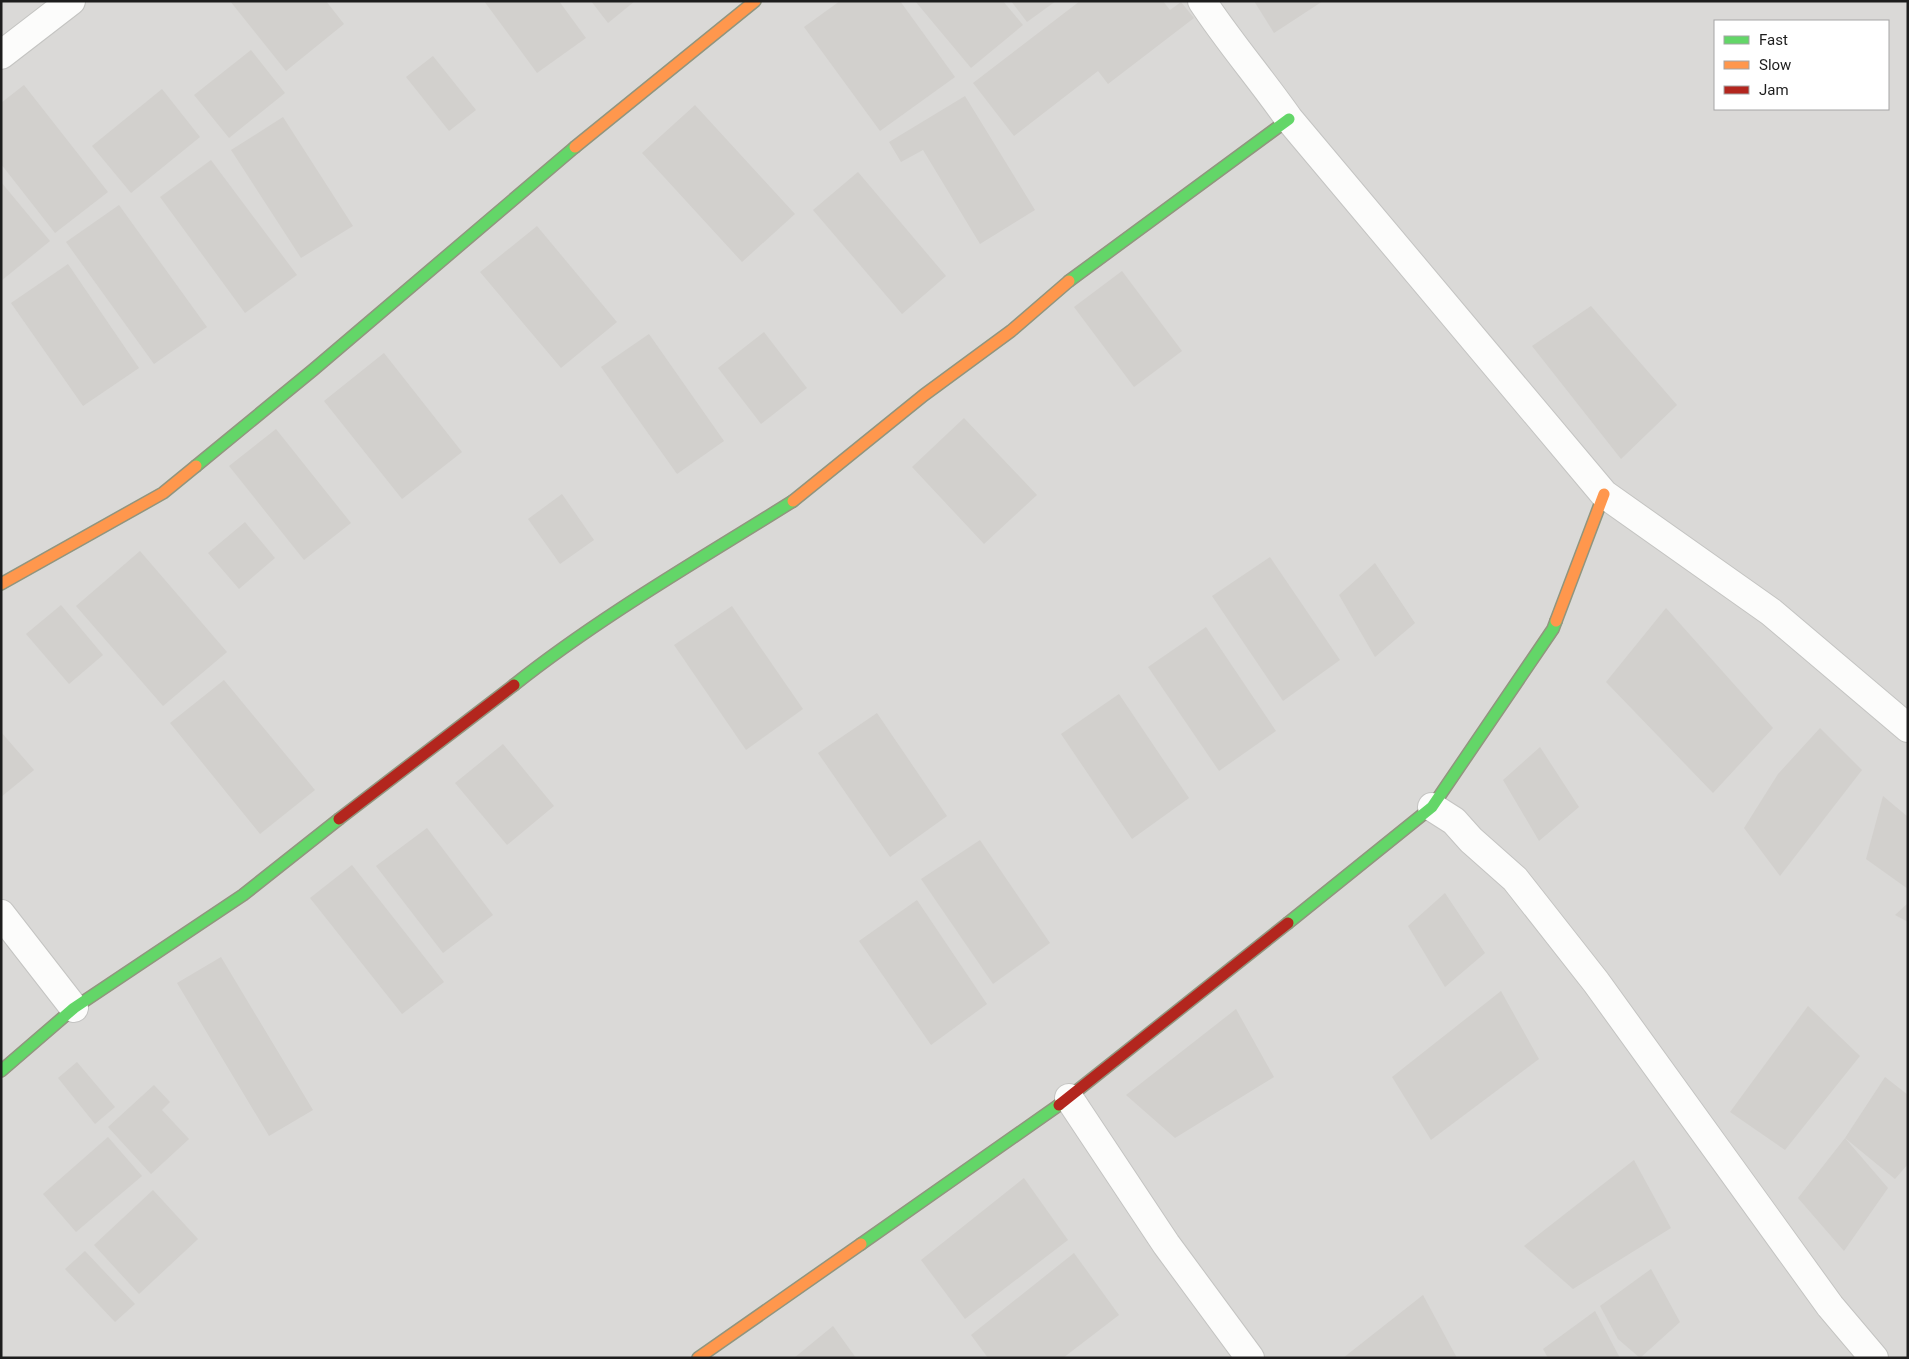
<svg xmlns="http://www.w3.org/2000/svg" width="1909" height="1359" viewBox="0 0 1909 1359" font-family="Roboto,sans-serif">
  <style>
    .residential { fill: #dad9d7; fill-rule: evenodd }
    .building { fill: #d2d0cd }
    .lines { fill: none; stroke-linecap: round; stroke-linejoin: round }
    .street-casing { stroke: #c4c4c2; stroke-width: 30 }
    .fast-casing { stroke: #91957e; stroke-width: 14 }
    .slow-casing { stroke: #91957e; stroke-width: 14 }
    .jam-casing { stroke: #91957e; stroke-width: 14 }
    .street { stroke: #fcfcfb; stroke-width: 28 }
    .fast { stroke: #63d668; stroke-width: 11 }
    .slow { stroke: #ff974d; stroke-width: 11 }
    .jam { stroke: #b3261e; stroke-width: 11 }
  </style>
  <rect width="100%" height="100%" fill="#ebeae6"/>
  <!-- residential -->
  <path class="residential" d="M1,1H1908V1358H1ZM1715,21H1888V109H1715Z"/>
  <!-- building -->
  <g class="building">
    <polygon points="230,1 326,1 344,24 286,71"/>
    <polygon points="484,1 559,1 586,38 537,73"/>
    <polygon points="591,1 635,1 608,23"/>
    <polygon points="840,1 900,1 955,77 880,131 804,27"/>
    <polygon points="915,1 1003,1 1023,25 971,68"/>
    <polygon points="1011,1 1056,1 1027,22"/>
    <polygon points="1080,1 1163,1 1170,10 1181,2 1194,18 1108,84 1098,71 1014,136 973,83"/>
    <polygon points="1254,1 1323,1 1274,33"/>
    <polygon points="251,50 285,93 229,138 194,95"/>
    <polygon points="433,56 476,110 449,131 406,77"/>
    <polygon points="24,85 108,192 55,233 1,164 1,103"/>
    <polygon points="162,89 200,137 131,193 92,146"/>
    <polygon points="965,96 1035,210 980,244 923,150 901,162 889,142"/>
    <polygon points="695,105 795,214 742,262 642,153"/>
    <polygon points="283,117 353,226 301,258 231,150"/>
    <polygon points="211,160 297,275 245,313 160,197"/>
    <polygon points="858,172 946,276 902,314 813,210"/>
    <polygon points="1,182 50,241 1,281"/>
    <polygon points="119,205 207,327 154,364 66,242"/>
    <polygon points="537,226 617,322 561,368 480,272"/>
    <polygon points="68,264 139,368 83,406 11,303"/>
    <polygon points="1122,271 1182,351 1134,387 1074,307"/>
    <polygon points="1591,306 1677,405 1621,459 1532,346"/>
    <polygon points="764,332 807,388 761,424 718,368"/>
    <polygon points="649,334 724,441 677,474 601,367"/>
    <polygon points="384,353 462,452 402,499 324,401"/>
    <polygon points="964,418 1037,495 984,544 912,467"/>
    <polygon points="276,429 351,523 304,560 229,466"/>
    <polygon points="562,494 594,540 560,564 528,519"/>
    <polygon points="245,522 275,558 239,589 208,553"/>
    <polygon points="140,551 227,652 163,706 76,606"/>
    <polygon points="1270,557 1340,660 1283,701 1212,596"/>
    <polygon points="1375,563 1415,623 1375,657 1339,595"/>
    <polygon points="61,605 103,655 69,684 26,634"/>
    <polygon points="732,606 803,709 746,750 674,645"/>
    <polygon points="1666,608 1773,728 1713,793 1606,682"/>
    <polygon points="1206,627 1276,731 1219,771 1148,667"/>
    <polygon points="224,680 315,790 260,834 170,723"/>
    <polygon points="1119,694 1189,798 1132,839 1061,734"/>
    <polygon points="877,713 947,816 890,857 818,753"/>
    <polygon points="1820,728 1862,770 1780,876 1744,828 1778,774"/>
    <polygon points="1,732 34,770 1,797"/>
    <polygon points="503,744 554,806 507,845 455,783"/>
    <polygon points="1540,747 1579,807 1539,841 1503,780"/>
    <polygon points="1883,796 1908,817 1908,889 1866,859"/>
    <polygon points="427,828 493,915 443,953 376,866"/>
    <polygon points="980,840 1050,943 993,984 921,879"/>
    <polygon points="352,865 444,982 402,1014 310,898"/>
    <polygon points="1445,893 1485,953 1445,987 1408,926"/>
    <polygon points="917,900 987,1004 931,1045 859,941"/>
    <polygon points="1908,903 1908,922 1895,915"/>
    <polygon points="221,957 313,1110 269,1136 177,983"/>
    <polygon points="1501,991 1539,1059 1431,1140 1392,1077"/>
    <polygon points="1808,1006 1860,1056 1785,1150 1730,1112"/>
    <polygon points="1236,1009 1274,1077 1175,1138 1126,1095"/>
    <polygon points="77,1062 115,1107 95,1124 58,1078"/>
    <polygon points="1885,1077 1908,1095 1908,1164 1895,1179 1845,1138 1888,1188 1844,1251 1798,1198 1845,1138"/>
    <polygon points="154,1085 170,1102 162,1110 189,1139 151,1174 108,1127"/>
    <polygon points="108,1137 142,1176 76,1232 43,1194"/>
    <polygon points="1634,1160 1671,1228 1573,1289 1524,1246"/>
    <polygon points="1024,1178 1068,1240 965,1319 921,1260"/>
    <polygon points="153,1190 198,1239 139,1294 94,1245"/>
    <polygon points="85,1251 135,1304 115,1322 65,1269"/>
    <polygon points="1074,1253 1119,1315 1063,1358 988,1358 971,1335"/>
    <polygon points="1651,1269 1680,1322 1640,1358 1618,1339 1600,1306"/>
    <polygon points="1423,1295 1457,1358 1343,1358"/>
    <polygon points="1595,1311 1620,1358 1548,1358 1543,1349"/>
    <polygon points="833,1326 856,1358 794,1358"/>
  </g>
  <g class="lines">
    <!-- street casing -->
    <g class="street-casing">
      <g id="street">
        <path d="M1202,1C1229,42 1261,79 1289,119L1604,494L1771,612L1908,728"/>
        <polyline points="1,55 71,1"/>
        <polyline points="1432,807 1454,821 1471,840 1515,879 1596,982 1830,1306 1874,1358"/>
        <polyline points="1,914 74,1008"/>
        <polyline points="1069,1098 1166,1244 1250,1358"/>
      </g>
    </g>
    <!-- fast casing -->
    <g class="fast-casing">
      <g id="fast">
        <polyline points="1069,281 1289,119"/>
        <polyline points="196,466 313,370 575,147"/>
        <path d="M514,685C601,616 699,560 793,501"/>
        <polyline points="1288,923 1432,807 1553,629 1556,621"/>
        <polyline points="1,1071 74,1008 243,895 339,819"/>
        <polyline points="861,1244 1059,1105"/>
      </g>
    </g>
    <!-- slow casing -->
    <g class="slow-casing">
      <g id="slow">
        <polyline points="575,147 755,1"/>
        <polyline points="793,501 924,395 1011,331 1069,281"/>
        <polyline points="1,584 163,493 196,466"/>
        <polyline points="1556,621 1604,494"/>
        <polyline points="698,1358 861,1244"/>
      </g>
    </g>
    <!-- jam casing -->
    <g class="jam-casing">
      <g id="jam">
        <polyline points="339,819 514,685"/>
        <polyline points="1059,1105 1288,923"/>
      </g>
    </g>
    <!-- street -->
    <use href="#street" class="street"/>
    <!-- fast -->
    <use href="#fast" class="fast"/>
    <!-- slow -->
    <use href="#slow" class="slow"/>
    <!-- jam -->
    <use href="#jam" class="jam"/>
  </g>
  <!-- border -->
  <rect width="1909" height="1359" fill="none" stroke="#1d1d1d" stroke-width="5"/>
  <!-- legend -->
  <rect x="1714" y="20" width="175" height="90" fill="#ffffff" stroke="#a5a5a5"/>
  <rect x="1724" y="36" width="25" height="8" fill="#63d668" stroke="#a5a5a5"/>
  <text x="1759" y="45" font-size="15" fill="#1d1d1d">Fast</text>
  <rect x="1724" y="61" width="25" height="8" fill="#ff974d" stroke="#a5a5a5"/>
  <text x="1759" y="70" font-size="15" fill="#1d1d1d">Slow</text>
  <rect x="1724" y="86" width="25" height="8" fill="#b3261e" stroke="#a5a5a5"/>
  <text x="1759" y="95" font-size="15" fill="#1d1d1d">Jam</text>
</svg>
